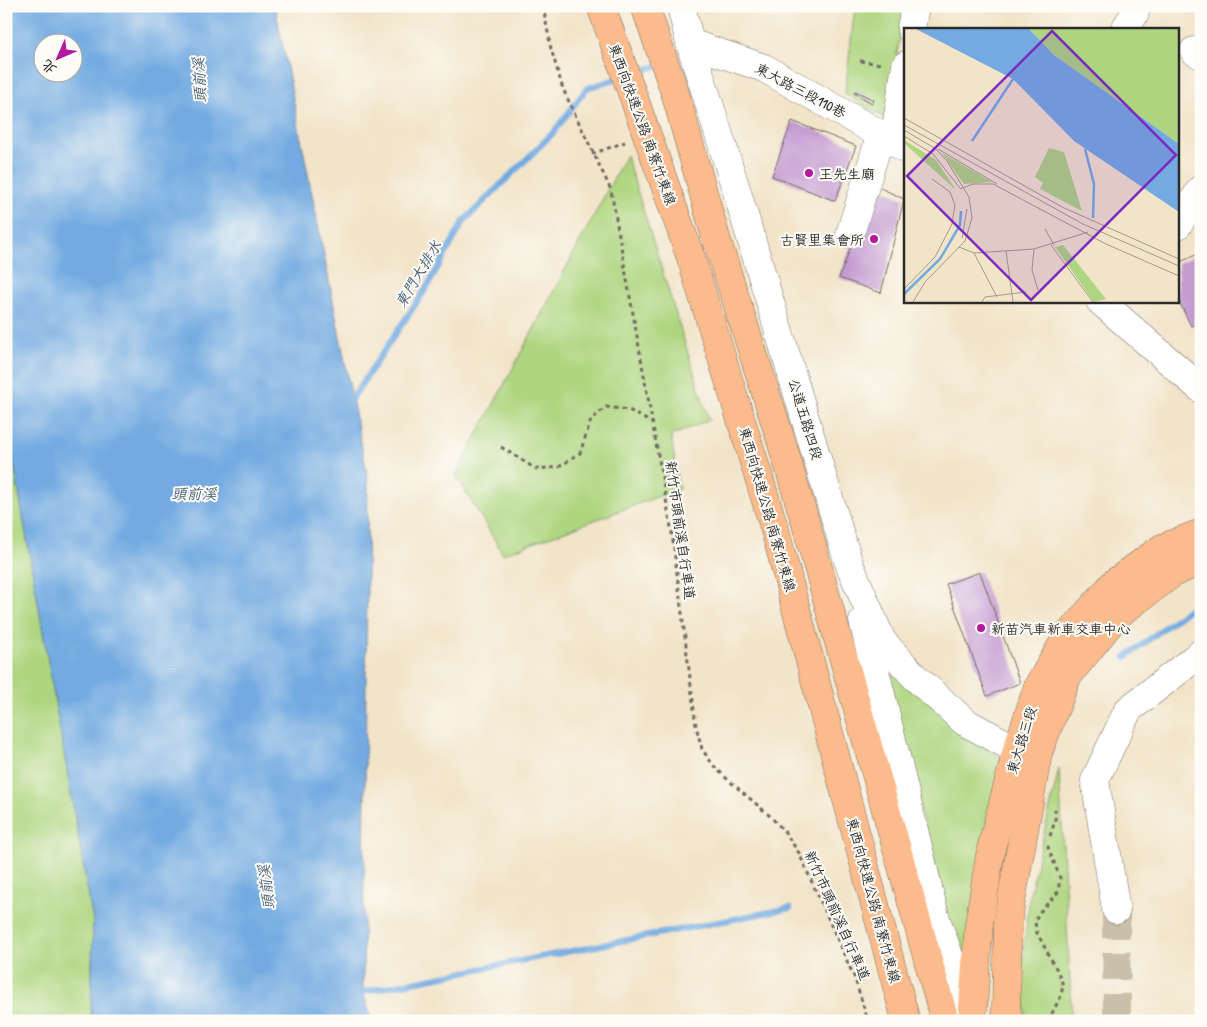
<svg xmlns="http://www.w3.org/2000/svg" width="1207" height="1027" viewBox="0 0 1207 1027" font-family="'Patrick Hand','LXGW WenKai TC',sans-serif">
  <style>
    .green { fill: #aed57f; stroke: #6c8055 }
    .water { fill: #72aae1; stroke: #4e6a86; fill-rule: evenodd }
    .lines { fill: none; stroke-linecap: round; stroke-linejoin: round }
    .stream { stroke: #72aae1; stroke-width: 6 }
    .building { fill: #c49bd1 }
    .minor-tunnel { stroke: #cabfa9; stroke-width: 28; stroke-dasharray: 28 14; stroke-linecap: butt }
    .minor-casing { stroke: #716c62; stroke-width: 29 }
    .major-casing { stroke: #716c62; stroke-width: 29 }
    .highway-casing { stroke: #716c62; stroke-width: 29 }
    .path { stroke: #716c62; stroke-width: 3; stroke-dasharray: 4 4; stroke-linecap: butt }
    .minor { stroke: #fff; stroke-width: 28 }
    .major { stroke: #fbbb8c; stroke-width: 28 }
    .highway { stroke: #fbbb8c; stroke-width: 28 }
    .highway-bridge-casing { stroke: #716c62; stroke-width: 29; stroke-linecap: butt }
    .highway-bridge { stroke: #fbbb8c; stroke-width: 28 }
    .poi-dot { fill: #b5179e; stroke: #fdfcf7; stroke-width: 2 }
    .labels { text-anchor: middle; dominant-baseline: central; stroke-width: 4; stroke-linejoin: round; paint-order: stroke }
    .street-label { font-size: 14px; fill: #2b2b2b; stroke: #fdfcf7 }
    .poi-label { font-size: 14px; fill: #2b2b2b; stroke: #fdfcf7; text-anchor: start }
    .water-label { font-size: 15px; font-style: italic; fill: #475e74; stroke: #fdfcf7 }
    .inset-river { fill: none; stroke: #72aae1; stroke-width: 2.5 }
    .inset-road { fill: none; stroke: #a29a8a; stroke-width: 1 }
    .view { fill: #7b2cbf; fill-opacity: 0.15; stroke: #7b2cbf; stroke-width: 2.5 }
    .inset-edge { fill: none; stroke: #2b2b2b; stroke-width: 2.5 }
  </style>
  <rect width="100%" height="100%" fill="#fdfcf7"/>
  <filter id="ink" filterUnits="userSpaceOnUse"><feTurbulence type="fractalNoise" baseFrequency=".02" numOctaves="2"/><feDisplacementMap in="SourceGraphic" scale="10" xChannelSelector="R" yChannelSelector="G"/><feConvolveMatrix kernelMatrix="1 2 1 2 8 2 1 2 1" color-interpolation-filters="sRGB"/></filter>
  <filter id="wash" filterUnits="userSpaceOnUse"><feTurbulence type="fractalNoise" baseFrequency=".0096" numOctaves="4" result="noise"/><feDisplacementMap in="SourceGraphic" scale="20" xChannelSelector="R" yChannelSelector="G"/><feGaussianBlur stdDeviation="1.12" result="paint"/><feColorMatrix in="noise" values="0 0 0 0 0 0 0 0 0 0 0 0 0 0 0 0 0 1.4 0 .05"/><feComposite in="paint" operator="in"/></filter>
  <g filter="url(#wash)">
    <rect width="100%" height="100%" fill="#f2e4c9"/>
    <!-- green -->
    <g class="green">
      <polygon points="855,6 905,6 886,119 845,93"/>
      <polygon points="626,155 709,420 671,436 679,489 503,554 456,475"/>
      <polygon points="6,418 93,921 91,1021 6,1021"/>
      <polygon points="878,651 960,734 1001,757 965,980"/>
      <polygon points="1059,769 1072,1021 1027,1021 1021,975 1030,893"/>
    </g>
    <!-- water -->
    <path class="water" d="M6,6H275L368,479L363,992L372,1021H91L93,921L6,418ZM42,42H72V72H42Z"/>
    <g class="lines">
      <!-- stream -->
      <g class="stream">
        <polyline points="631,74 660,65"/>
        <polyline points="347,406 427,287 464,221 553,133 587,88 619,78"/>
        <polyline points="1126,657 1190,608 1201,605"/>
        <polyline points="357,993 790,908"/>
      </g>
    </g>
    <g id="blocks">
      <!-- building -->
      <g class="building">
        <polygon points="855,91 874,100 872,103 854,93"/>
        <polygon points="792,121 856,146 835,201 772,176"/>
        <polygon points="874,185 904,199 881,293 839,278"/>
        <polygon points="1198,254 1201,260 1201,321 1191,326 1178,299 1178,263"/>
        <polygon points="980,572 1020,683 987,696 946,584"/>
      </g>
    </g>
  </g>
  <g filter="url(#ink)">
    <use href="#blocks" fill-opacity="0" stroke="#716c62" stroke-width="1"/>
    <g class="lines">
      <!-- minor-tunnel -->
      <polyline class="minor-tunnel" points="1116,910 1117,1021"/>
      <!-- minor casing -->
      <g class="minor-casing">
        <g id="minor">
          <polyline points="681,6 690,43 737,192 848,561 882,641 916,678 965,722 1017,750 1038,753"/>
          <polyline points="911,29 915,6"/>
          <polyline points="1125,29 1135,13"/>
          <polyline points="690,43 764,68 906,149"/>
          <polyline points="1194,51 1201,55"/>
          <polyline points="894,141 906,65"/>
          <polyline points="1178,225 1201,189"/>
          <polyline points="850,234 881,134"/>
          <polyline points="1100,301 1201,389"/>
          <polyline points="863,621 935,916 972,1021"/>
          <polyline points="1116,910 1095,780 1128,710 1201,653"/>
        </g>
      </g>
      <!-- major casing -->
      <g class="major-casing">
        <g id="major">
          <polyline points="972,1021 979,924 991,849 1017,750 1038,686 1068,635 1114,583 1162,548 1201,533"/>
          <polyline points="1009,1021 1006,1010 1008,919 1038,753 1067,677 1116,616 1173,573 1201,561"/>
        </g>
      </g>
      <!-- highway casing -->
      <g class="highway-casing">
        <g id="highway">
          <polyline points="805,521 945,1021"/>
          <polyline points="775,530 906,1021"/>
        </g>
      </g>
      <!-- path -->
      <g class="path">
        <polyline points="543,6 551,49 563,89 611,190 672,533 696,726 702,749 713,765 725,777 770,816 784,831 799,853 855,979 868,1021"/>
        <polyline points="860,61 882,64"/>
        <polyline points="592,154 625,142"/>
        <polyline points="501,447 536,469 559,467 580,453 591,420 606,407 629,410 652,423"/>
        <polyline points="1050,836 1055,821 1055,808"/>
        <polyline points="1048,1021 1061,996 1063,985 1058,972 1036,931 1035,920 1040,912 1058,892 1060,878 1048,847 1049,842"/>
      </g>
      <!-- minor -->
      <use href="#minor" class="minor"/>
      <!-- major -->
      <use href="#major" class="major"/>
      <!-- highway -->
      <use href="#highway" class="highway"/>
      <!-- highway-bridge casing -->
      <g class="highway-bridge-casing">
        <g id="highway-bridge">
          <polyline points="601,6 691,258 775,530"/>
          <polyline points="645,6 676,96 716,238 780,437 805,521"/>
        </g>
      </g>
      <!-- highway-bridge -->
      <use href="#highway-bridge" class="highway-bridge"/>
    </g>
  </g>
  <!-- markers -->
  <g class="poi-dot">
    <circle cx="809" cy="173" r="5"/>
    <circle cx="874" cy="239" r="5"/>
    <circle cx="981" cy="628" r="5"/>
  </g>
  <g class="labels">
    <!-- street labels -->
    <g class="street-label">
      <text transform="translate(801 90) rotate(28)">東大路三段110巷</text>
      <text transform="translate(643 124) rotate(70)">東西向快速公路 南寮竹東線</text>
      <text transform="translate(806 419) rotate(73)">公道五路四段</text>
      <text transform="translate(768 509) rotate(74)">東西向快速公路 南寮竹東線</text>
      <text transform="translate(681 530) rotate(82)">新竹市頭前溪自行車道</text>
      <text transform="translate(1021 740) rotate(-73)">東大路三段</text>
      <text transform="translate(874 900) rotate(75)">東西向快速公路 南寮竹東線</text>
      <text transform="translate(838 915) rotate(66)">新竹市頭前溪自行車道</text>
    </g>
    <!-- poi labels -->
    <g class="poi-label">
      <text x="819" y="173">王先生廟</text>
      <text x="864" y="239" text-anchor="end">古賢里集會所</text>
      <text x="991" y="628">新苗汽車新車交車中心</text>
    </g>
    <!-- water labels -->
    <g class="water-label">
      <text transform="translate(199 80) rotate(-93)">頭前溪</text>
      <text transform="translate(418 274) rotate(-59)">東門大排水</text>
      <text x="194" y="493">頭前溪</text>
      <text transform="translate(266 887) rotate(-97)">頭前溪</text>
    </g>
  </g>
  <!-- overview -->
  <g transform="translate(904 28)">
    <rect width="275" height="275" fill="#f2e4c9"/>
    <path d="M125,1H275V116L150,27ZM0,112L32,132L52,162L0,115ZM145,120L160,124L178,183L136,161L139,155L131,149ZM38,125L88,154L60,156ZM159,217L202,271L190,274L151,219Z" fill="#aed57f"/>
    <path d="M12,1H125L150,27L275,116V184L170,113L109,51Z" fill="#72aae1"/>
    <path class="inset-river" d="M68,113L109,51M181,121L190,156L189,190M0,266L36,231L56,197L57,183"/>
    <path class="inset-road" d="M0,90L158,179L275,231M0,97L179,196L275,238M0,102L32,121L43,133L65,169L68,190L61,213L21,254L9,274M0,108L29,126L56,160M34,121L93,156M56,161L69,156H89L202,216L275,248M141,201L150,217M58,210L63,181M147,217L189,274M55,219L70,225L130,221L184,204M130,221L128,242L134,262M102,223L109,274M70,225L93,269M0,261L31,229L48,196L51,177L46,164L28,151M78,274L81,269L122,264"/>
    <path class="view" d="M148,3L272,127L127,272L3,148Z"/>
    <rect width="275" height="275" class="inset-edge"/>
  </g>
  <!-- margin -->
  <rect width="1207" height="1027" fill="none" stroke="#fdfcf7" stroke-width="25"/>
  <!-- north arrow -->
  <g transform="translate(58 58) rotate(225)"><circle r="24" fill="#fdfcf7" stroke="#a9a8a5"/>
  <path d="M0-4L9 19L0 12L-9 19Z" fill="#b5179e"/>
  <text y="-8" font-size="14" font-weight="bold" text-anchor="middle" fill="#2b2b2b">北</text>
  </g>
</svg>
